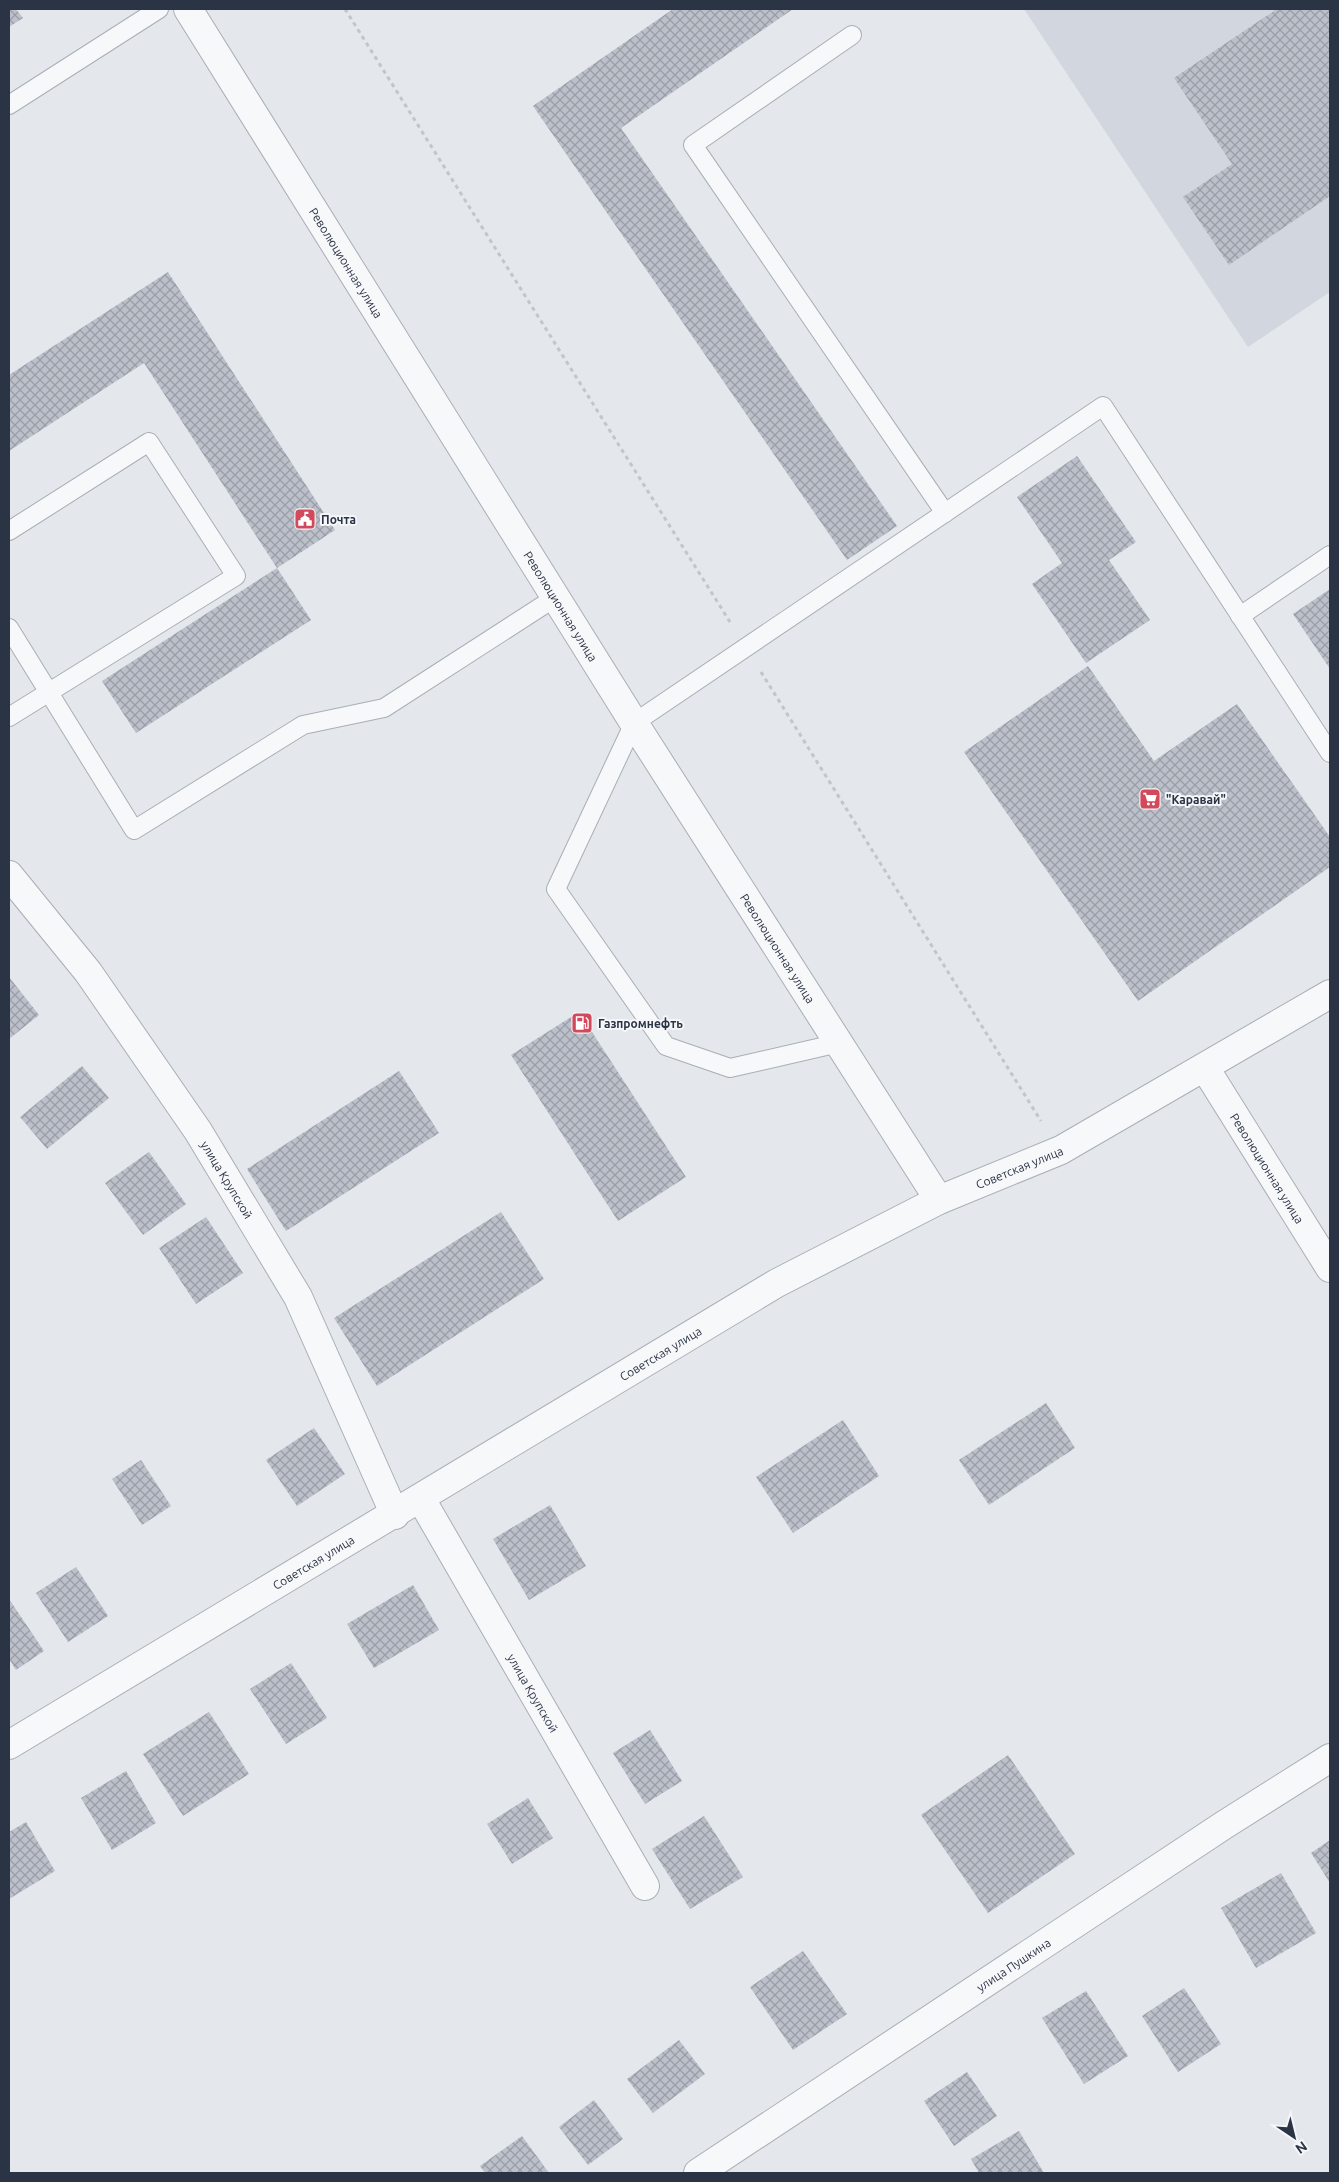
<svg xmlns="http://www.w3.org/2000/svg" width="1339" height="2182" viewBox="0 0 1339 2182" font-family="Ubuntu,sans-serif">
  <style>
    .built { fill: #d2d6de }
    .building { fill: url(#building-cross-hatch) }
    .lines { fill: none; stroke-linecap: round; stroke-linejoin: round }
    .service-casing { stroke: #a9aeb7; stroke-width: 20 }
    .minor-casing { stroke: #a9aeb7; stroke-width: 30 }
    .path { stroke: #c2c5cb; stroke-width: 3; stroke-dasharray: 4 4; stroke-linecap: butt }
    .service { stroke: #f7f8fa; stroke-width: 18 }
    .minor { stroke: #f7f8fa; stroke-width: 28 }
    .labels { text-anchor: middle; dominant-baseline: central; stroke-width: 4; stroke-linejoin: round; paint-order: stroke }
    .street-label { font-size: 12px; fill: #2b3445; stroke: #f4f6f9 }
    .poi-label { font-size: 12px; font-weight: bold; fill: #2b3445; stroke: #f4f6f9; text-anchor: start }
  </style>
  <defs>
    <pattern id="building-cross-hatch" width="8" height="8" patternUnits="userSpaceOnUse" patternTransform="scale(1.25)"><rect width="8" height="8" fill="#bbc0ca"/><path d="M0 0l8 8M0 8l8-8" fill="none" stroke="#989da6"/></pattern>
  </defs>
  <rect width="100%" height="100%" fill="#e4e7ec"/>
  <!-- built -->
  <polygon class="built" points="1024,9 1330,9 1330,292 1248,347"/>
  <!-- building -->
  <g class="building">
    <polygon points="9,9 16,9 23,18 9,27"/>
    <polygon points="673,9 793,9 621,128 897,526 847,560 533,106"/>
    <polygon points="1277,9 1330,9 1330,196 1229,265 1183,197 1232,164 1174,78"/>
    <polygon points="168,272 335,530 277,568 311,620 136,733 102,681 277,568 144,363 9,451 9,375"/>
    <polygon points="1077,456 1136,542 1109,560 1150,620 1086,663 1032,584 1062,563 1017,497"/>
    <polygon points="1330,589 1330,669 1293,614"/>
    <polygon points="1088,666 1154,761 1237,704 1330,837 1330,867 1138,1001 964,752"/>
    <polygon points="9,977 39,1015 9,1039"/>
    <polygon points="579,1012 686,1177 618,1221 511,1055"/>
    <polygon points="82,1066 109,1098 47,1149 20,1117"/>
    <polygon points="399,1071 439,1133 286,1231 247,1169"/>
    <polygon points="149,1152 186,1204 143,1235 105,1183"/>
    <polygon points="501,1212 544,1279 377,1386 334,1318"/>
    <polygon points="206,1217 243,1273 196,1304 159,1248"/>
    <polygon points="1046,1403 1075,1448 989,1505 959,1460"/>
    <polygon points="843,1420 879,1476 793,1533 756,1477"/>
    <polygon points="314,1428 345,1474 297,1506 266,1460"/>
    <polygon points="141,1460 171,1506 142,1525 112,1479"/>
    <polygon points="550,1505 586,1566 529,1600 493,1539"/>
    <polygon points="76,1567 108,1616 68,1642 36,1593"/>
    <polygon points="413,1585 439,1630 374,1668 347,1624"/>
    <polygon points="9,1599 44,1651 16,1670 9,1659"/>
    <polygon points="291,1663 327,1718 286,1744 250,1689"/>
    <polygon points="209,1712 249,1774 183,1816 143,1754"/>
    <polygon points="650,1730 682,1781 645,1804 613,1753"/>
    <polygon points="1008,1755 1075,1854 988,1913 921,1815"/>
    <polygon points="126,1771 156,1823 112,1850 81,1798"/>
    <polygon points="528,1798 553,1838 512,1864 487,1824"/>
    <polygon points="704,1816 743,1877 690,1909 652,1849"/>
    <polygon points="26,1822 55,1871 9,1899 9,1832"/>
    <polygon points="1330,1840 1330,1883 1311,1853"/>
    <polygon points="1281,1873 1316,1933 1256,1968 1221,1908"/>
    <polygon points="803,1951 847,2014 793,2050 750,1987"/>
    <polygon points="1184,1988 1221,2044 1178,2072 1142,2016"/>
    <polygon points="1086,1991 1128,2056 1084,2084 1042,2018"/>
    <polygon points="679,2040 705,2074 653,2113 627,2079"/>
    <polygon points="967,2072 997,2116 954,2146 924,2101"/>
    <polygon points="594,2100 623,2139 588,2165 559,2127"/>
    <polygon points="1019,2131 1044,2173 979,2173 971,2159"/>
    <polygon points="522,2136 549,2173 485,2173 480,2166"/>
  </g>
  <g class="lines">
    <!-- service casing -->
    <g class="service-casing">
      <g id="service">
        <polyline points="852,35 693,145 945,513"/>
        <polyline points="9,105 159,9"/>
        <polyline points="9,531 149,442 236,576 9,717"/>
        <polyline points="1240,616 1330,555"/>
        <polyline points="9,628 134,830 303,725 384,708 556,597"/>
        <polyline points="839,1043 730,1068 666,1046 556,889 634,723 1103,406 1330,753"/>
      </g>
    </g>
    <!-- minor casing -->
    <g class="minor-casing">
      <g id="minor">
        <path id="s1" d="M188,9L634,723L939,1200"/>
        <path id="s2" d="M9,875L88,972L198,1131L298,1297L395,1515"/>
        <path id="s3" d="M1205,1068L1330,1268"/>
        <path id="s4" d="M421,1499L645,1886"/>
        <path id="s5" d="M9,1745L777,1283L939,1200L1061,1150L1330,994"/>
        <path id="s6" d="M698,2173L1224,1825L1330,1758"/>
      </g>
    </g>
    <!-- path -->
    <g class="path">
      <polyline points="345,9 730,622"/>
      <polyline points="761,672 1041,1121"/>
    </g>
    <!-- service -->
    <use href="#service" class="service"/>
    <!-- minor -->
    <use href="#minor" class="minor"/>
  </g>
  <!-- icons -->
  <defs>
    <g id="civic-square" transform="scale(1.125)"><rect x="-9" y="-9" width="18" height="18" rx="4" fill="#d1495b" stroke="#f4f6f9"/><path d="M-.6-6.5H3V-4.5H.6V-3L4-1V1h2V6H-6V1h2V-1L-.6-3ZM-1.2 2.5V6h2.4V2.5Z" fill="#fff"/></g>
    <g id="supermarket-square" transform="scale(1.125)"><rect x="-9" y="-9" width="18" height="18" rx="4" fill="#d1495b" stroke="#f4f6f9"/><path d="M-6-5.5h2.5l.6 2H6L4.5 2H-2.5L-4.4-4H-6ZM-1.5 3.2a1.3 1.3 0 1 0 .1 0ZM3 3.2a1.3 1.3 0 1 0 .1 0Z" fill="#fff"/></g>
    <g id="fuel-square" transform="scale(1.125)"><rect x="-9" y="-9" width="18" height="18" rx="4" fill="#d1495b" stroke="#f4f6f9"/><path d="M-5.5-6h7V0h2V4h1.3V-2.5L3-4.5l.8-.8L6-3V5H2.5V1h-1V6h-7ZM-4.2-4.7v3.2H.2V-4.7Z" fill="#fff"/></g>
  </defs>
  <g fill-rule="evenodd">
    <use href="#civic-square" x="305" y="519"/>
    <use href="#supermarket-square" x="1150" y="799"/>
    <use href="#fuel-square" x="582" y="1023"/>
  </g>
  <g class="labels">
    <!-- street labels -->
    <g class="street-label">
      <text stroke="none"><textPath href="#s1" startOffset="299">Революционная улица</textPath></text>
      <text stroke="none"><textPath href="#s1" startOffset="704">Революционная улица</textPath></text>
      <text stroke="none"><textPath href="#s1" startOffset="1109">Революционная улица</textPath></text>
      <text stroke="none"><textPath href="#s5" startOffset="1165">Советская улица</textPath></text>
      <text stroke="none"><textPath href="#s3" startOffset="118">Революционная улица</textPath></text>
      <text stroke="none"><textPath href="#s2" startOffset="375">улица Крупской</textPath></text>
      <text stroke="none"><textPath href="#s5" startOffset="760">Советская улица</textPath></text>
      <text stroke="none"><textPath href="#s5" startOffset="355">Советская улица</textPath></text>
      <text stroke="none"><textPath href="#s4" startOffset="224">улица Крупской</textPath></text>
      <text stroke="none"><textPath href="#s6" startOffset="378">улица Пушкина</textPath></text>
    </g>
    <!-- poi labels -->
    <g class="poi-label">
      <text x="321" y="519">Почта</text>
      <text x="1166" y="799">"Каравай"</text>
      <text x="598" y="1023">Газпромнефть</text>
    </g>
  </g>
  <!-- border -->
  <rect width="1339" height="2182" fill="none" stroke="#2b3445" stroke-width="20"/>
  <!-- north arrow -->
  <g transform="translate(1294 2137) rotate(145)" stroke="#f4f6f9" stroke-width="4" paint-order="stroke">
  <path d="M0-4L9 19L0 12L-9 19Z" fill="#2b3445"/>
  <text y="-8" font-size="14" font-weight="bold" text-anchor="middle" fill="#2b3445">N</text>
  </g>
</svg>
